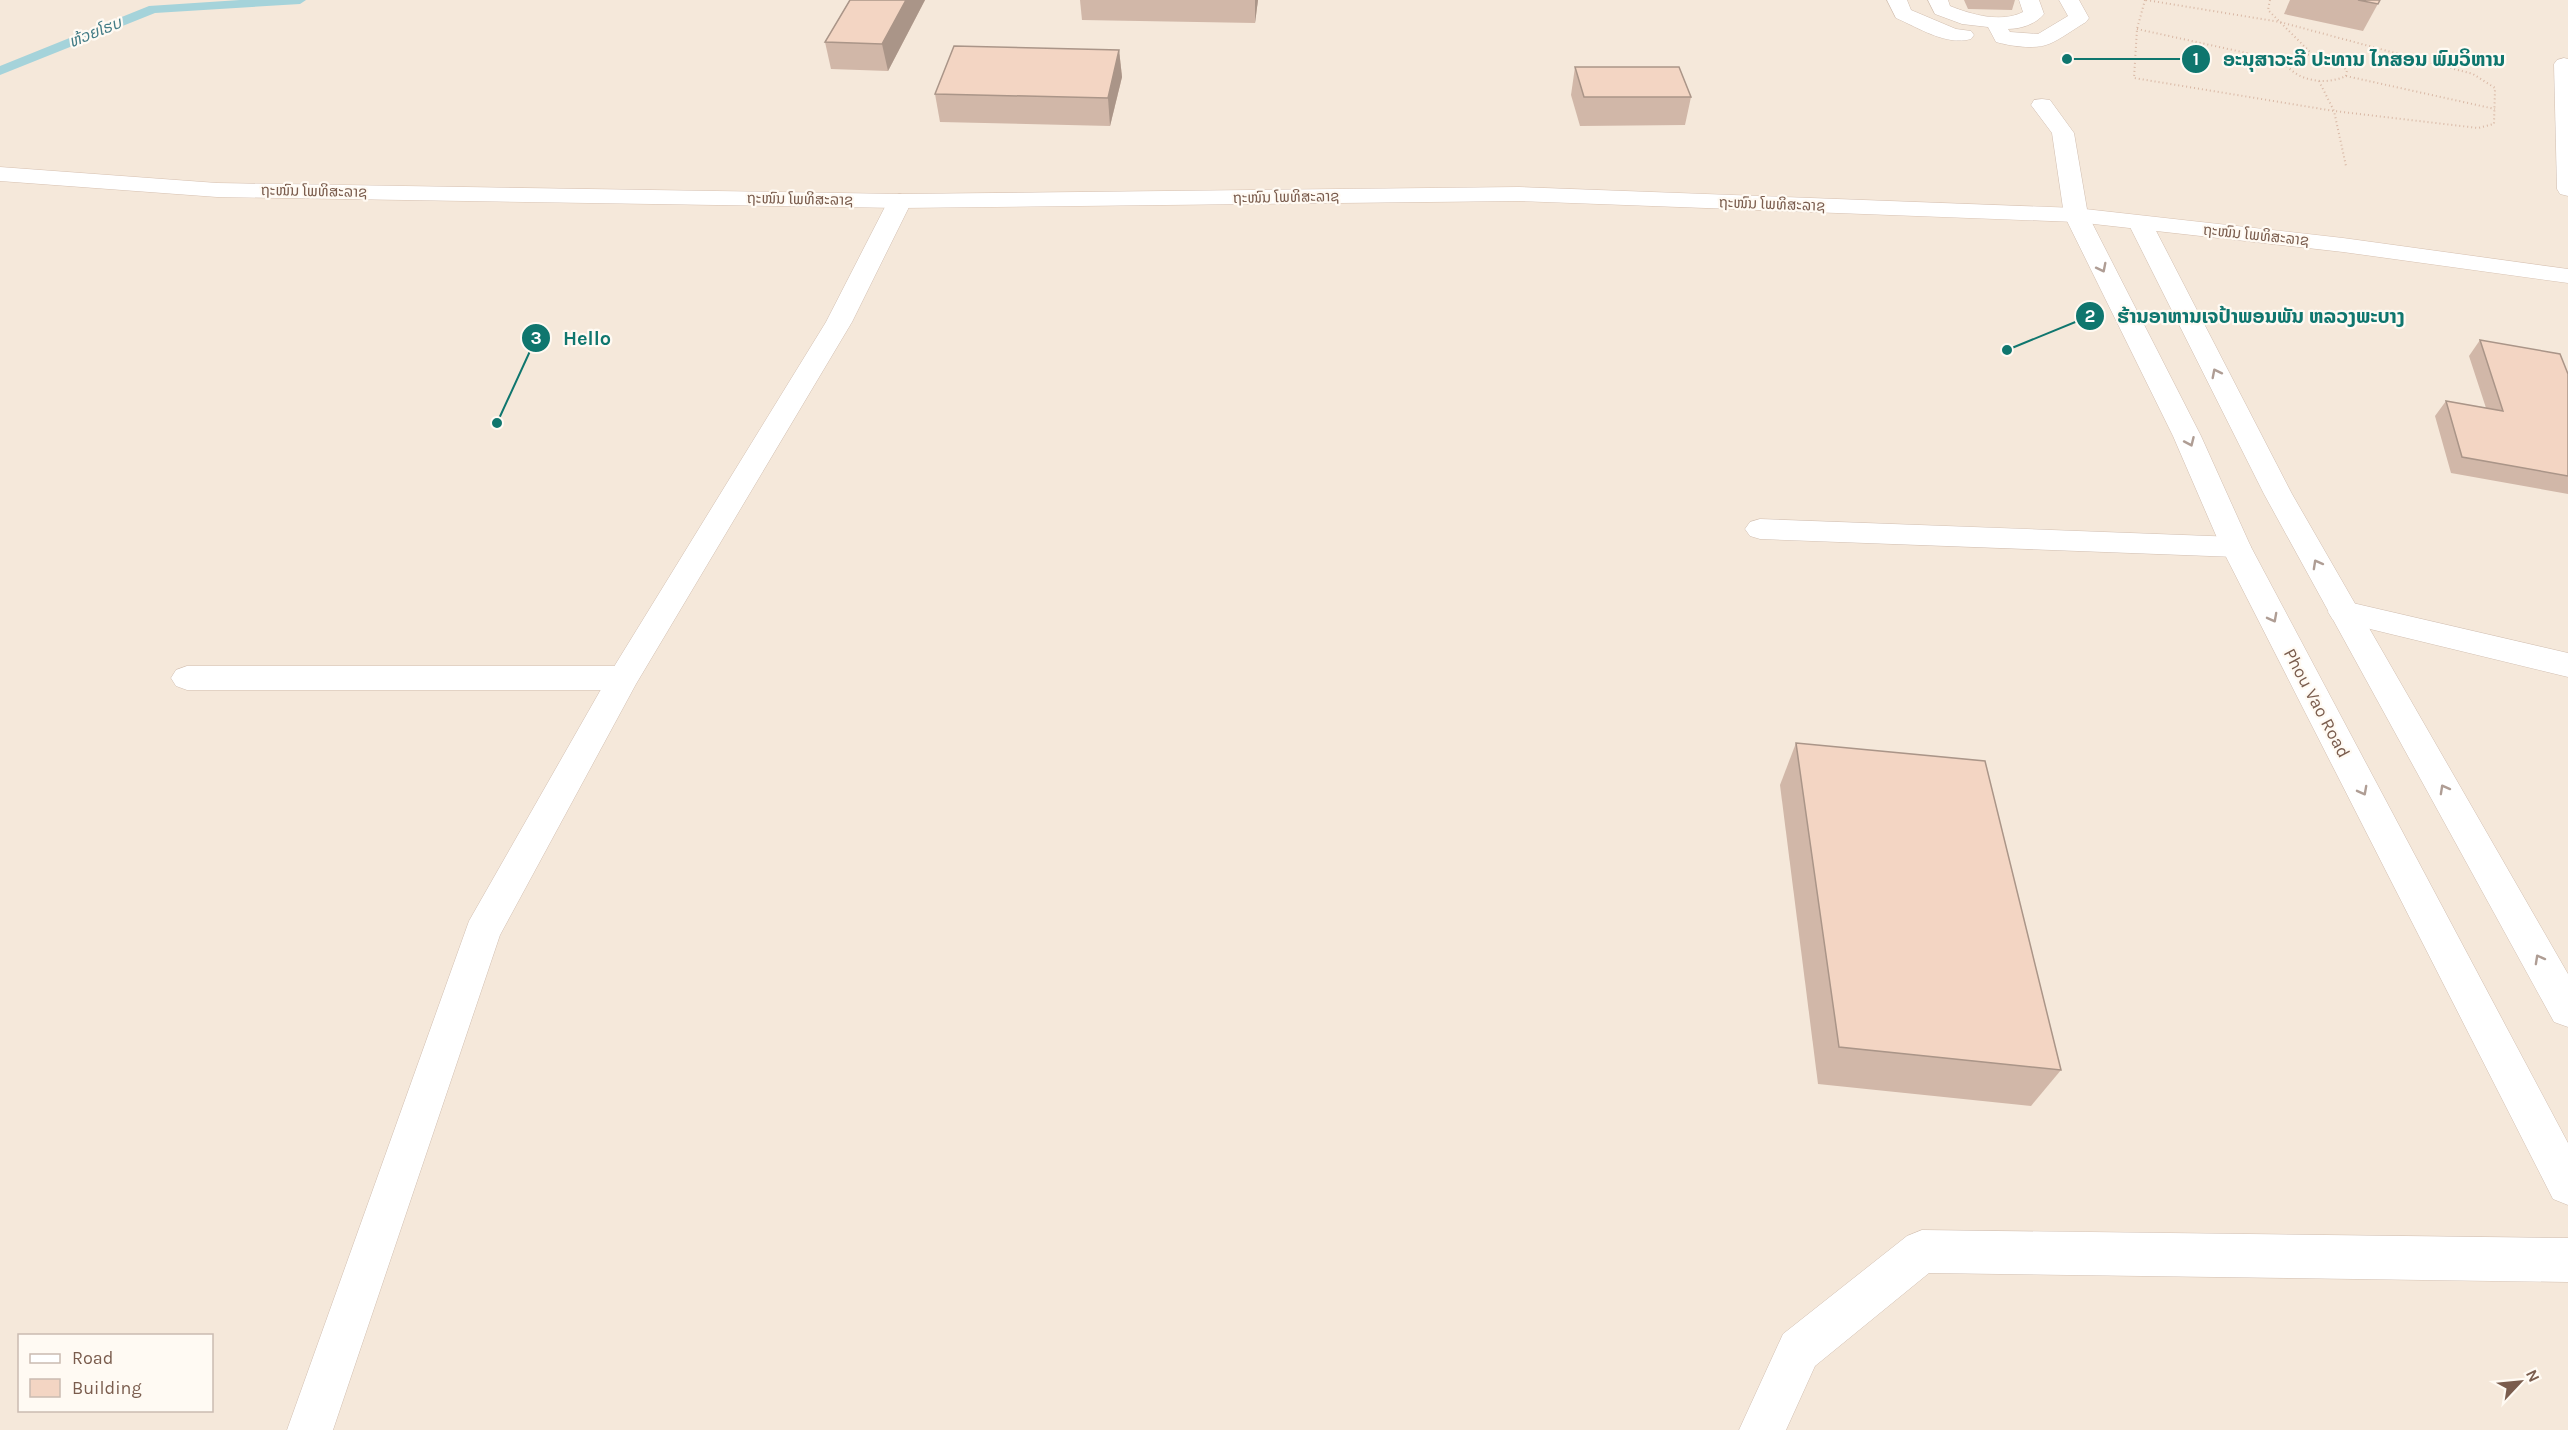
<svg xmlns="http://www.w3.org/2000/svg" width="2568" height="1430" viewBox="0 0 2568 1430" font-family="Karla,'Noto Sans Lao',sans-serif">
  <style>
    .residential { fill: #f5e8da; fill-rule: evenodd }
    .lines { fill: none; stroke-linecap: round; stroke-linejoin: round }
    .stream { fill: #a5d3da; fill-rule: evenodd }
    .service-casing { stroke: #d1beb0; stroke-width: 1 }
    .pedestrian-casing { stroke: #d1beb0; stroke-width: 1 }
    .minor-casing { stroke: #d1beb0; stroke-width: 1 }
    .tertiary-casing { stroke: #d1beb0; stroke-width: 1 }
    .secondary-casing { stroke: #d6c0b0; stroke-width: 1 }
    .path { stroke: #d9b8a5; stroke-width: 2; stroke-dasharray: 1 3; stroke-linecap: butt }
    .service { fill: #fff; fill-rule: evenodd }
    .pedestrian { fill: #fff; fill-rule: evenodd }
    .minor { fill: #fff; fill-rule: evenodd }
    .tertiary { fill: #fff; fill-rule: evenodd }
    .secondary { fill: #fff; fill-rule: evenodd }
    .wall { fill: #d1b7a8 }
    .shaded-wall { fill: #aa9588 }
    .building { fill: #f3d5c3; stroke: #aa9588; stroke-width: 1.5 }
    .oneway { stroke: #af9d94 }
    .labels { text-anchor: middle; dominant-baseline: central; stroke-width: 4.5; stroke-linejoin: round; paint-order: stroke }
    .far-street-label { font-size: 15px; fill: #7a5c4d; stroke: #fffaf3 }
    .far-water-label { font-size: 16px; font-style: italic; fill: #437c86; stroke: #fffaf3 }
    .street-label { font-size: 18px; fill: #7a5c4d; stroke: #fffaf3 }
    .leader { fill: none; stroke: #0f766e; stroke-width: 2 }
    .callout-dot { fill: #0f766e; stroke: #fffaf3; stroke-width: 2 }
    .mark-label { font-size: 18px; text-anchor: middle; font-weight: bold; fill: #fff }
    .callout-label { font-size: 20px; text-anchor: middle; font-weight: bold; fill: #0f766e; stroke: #fffaf3; stroke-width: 4.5; stroke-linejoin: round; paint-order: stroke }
  </style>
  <rect width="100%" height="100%" fill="#fdf6ec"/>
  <!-- residential -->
  <path class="residential" d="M0,0H2568V1430H0ZM20,1336H212V1410H20Z"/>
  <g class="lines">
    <!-- stream -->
    <polygon class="stream" points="240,0 306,0 300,4 155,13 0,75 0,66 149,6"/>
    <!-- service casing -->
    <g class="service-casing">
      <g id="service">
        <polygon points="2564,58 2568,59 2568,196 2560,194 2557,189 2554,64 2557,60"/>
        <polygon points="2042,99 2050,100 2074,133 2088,215 2084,220 2076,222 2068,220 2064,215 2052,133 2031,105 2034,100"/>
        <polygon points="1760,519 2236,537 2247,540 2251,547 2247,554 2236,557 1760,539 1750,536 1745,529 1750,522"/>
        <polygon points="2344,601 2568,653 2568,677 2333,620 2328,612 2333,604"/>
        <polygon points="187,666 623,666 634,670 639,678 634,686 623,690 187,690 176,686 171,678 176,670"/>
        <polygon points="1922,1230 2568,1238 2568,1282 1929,1273 1815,1366 1786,1430 1739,1430 1783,1334 1907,1236"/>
      </g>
    </g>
    <!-- pedestrian casing -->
    <g class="pedestrian-casing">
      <g id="pedestrian">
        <path d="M1887,0H1907L1911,10L1956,29L1971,31L1974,35L1971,39C1946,46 1919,28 1896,18Z"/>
        <path d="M1928,0H1948L1950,6C1973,15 2001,23 2023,12L2019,0H2039L2044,14C2036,24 2021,29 2008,29L2010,32L2038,34L2068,16L2059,0H2079L2089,18L2086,22C2074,29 2061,39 2049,44C2035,50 2010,46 1996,42L1988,27L1962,24L1935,14Z"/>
      </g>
    </g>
    <!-- minor casing -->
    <g class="minor-casing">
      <polygon id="minor" points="900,194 908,196 912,201 852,322 636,684 500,935 333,1430 287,1430 469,921 612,670 826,322 888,201 892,196"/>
    </g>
    <!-- tertiary casing -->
    <g class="tertiary-casing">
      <g id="tertiary">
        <polygon points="2076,208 2084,210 2088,215 2201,436 2251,547 2568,1143 2568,1205 2553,1199 2221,547 2173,436 2064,215 2068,210"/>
        <polygon points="2140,216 2148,218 2152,223 2292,494 2568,974 2568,1027 2554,1022 2264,494 2128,223 2132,218"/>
      </g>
    </g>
    <!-- secondary casing -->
    <g class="secondary-casing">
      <polygon id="secondary" points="0,167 217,183 900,194 1519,187 2076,208 2343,238 2568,269 2568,283 2343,252 2076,222 1519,201 900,208 217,197 0,181"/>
    </g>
    <!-- path -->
    <g class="path">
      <polyline points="2145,0 2137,29 2134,78 2334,111 2478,128 2494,124 2495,88 2473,74 2280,22 2146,0"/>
      <polyline points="2270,0 2268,10 2311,53"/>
      <polyline points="2137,29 2283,61"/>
      <path d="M2300,53L2333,60L2347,70L2346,76C2325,86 2296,81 2283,61L2285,57Z"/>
      <polyline points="2346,76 2495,109"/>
      <polyline points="2319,81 2334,111 2346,166"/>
    </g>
    <!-- service -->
    <use href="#service" class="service"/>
    <!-- pedestrian -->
    <use href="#pedestrian" class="pedestrian"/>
    <!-- minor -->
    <use href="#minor" class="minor"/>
    <!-- tertiary -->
    <use href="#tertiary" class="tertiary"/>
    <!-- secondary -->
    <use href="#secondary" class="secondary"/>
  </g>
  <!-- wall -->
  <g class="wall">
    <polygon points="850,0 925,0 888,71 831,69 825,42"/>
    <polygon points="1080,0 1258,0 1255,23 1082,20"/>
    <polygon points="1964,0 2015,0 2012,10 1968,9"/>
    <polygon points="2290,0 2380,0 2363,31 2284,14"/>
    <polygon points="1119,50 1122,77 1110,126 940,122 935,94"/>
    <polygon points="1575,67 1691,97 1685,125 1580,126 1571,95"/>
    <polygon points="2480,340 2568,374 2568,494 2451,473 2435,416 2446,401 2486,408 2469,356"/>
    <polygon points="1796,743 2061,1070 2031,1106 1818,1084 1780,785"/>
  </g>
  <!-- shaded-wall -->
  <g class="shaded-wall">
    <polygon points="906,0 925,0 888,71 882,44"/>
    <polygon points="1255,0 1258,0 1255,23"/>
    <polygon points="1119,50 1122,77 1110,126 1108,98"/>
  </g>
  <!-- building -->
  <g class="building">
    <polygon points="850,0 906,0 882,44 825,42"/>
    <polygon points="2358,0 2380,0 2378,4"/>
    <polygon points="954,46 1119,50 1108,98 935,94"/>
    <polygon points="1575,67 1679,67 1691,97 1584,97"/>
    <polygon points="2480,340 2560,354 2568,374 2568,476 2462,457 2446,401 2503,411"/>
    <polygon points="1796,743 1985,761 2061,1070 1839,1047"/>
  </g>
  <!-- one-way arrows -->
  <defs><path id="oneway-chevron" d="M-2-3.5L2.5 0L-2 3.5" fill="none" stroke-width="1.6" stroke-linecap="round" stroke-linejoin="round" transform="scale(1.5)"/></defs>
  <g class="oneway">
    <use href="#oneway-chevron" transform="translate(2102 268) rotate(63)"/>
    <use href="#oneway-chevron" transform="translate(2216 373) rotate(-117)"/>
    <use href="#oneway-chevron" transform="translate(2190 442) rotate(66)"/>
    <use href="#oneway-chevron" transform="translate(2317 564) rotate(-119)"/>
    <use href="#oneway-chevron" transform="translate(2273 618) rotate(62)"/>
    <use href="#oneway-chevron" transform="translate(2444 789) rotate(-119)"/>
    <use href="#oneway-chevron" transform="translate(2363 791) rotate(62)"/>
    <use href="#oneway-chevron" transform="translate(2539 959) rotate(-119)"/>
  </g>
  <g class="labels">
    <!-- far-street labels -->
    <g class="far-street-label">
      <text transform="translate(314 191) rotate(1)">ຖະໜົນ ໂພທິສະລາຊ</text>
      <text transform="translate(1286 197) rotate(-1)">ຖະໜົນ ໂພທິສະລາຊ</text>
      <text transform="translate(800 199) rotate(1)">ຖະໜົນ ໂພທິສະລາຊ</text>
      <text transform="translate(1772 204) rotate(2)">ຖະໜົນ ໂພທິສະລາຊ</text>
      <text transform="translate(2256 235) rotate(6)">ຖະໜົນ ໂພທິສະລາຊ</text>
    </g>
    <!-- far-water labels -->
    <g class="far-water-label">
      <text transform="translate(95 32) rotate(-22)">ຫ້ວຍໂຮບ</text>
    </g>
    <!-- street labels -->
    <g class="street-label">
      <text transform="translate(2317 703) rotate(62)">Phou Vao Road</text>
    </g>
  </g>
  <!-- callouts -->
  <path class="leader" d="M2067 59L2196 59M2007 350L2090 316M497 423L536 338"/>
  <g class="callout-dot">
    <circle cx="2067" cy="59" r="6"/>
    <circle cx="2007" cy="350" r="6"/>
    <circle cx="497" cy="423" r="6"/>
    <circle cx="2196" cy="59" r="15"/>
    <circle cx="2090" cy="316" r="15"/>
    <circle cx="536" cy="338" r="15"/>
  </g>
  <g class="mark-label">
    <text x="2196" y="65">1</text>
    <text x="2090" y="322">2</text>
    <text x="536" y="344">3</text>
  </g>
  <g class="callout-label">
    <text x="2364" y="66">ອະນຸສາວະລີ ປະທານ ໄກສອນ ພົມວິຫານ</text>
    <text x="2261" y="323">ຮ້ານອາຫານເຈປ້າພອນພັນ ຫລວງພະບາງ</text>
    <text x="587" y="345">Hello</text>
  </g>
  <!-- legend -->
  <rect x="18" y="1334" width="195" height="78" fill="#fffaf3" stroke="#cabbb1" stroke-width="1.5"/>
  <rect x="30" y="1354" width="30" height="9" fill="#ffffff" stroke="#cabbb1" stroke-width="1.5"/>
  <text x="72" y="1364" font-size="18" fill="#7a5c4d">Road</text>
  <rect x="30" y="1379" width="30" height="18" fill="#f3d5c3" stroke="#cabbb1" stroke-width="1.5"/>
  <text x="72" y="1394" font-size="18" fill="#7a5c4d">Building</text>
  <!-- north arrow -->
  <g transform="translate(2520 1382) rotate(64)" stroke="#fffaf3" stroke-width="4.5" paint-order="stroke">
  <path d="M0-4.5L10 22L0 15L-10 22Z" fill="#7a5c4d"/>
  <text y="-9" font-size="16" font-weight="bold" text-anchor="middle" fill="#7a5c4d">N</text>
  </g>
</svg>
